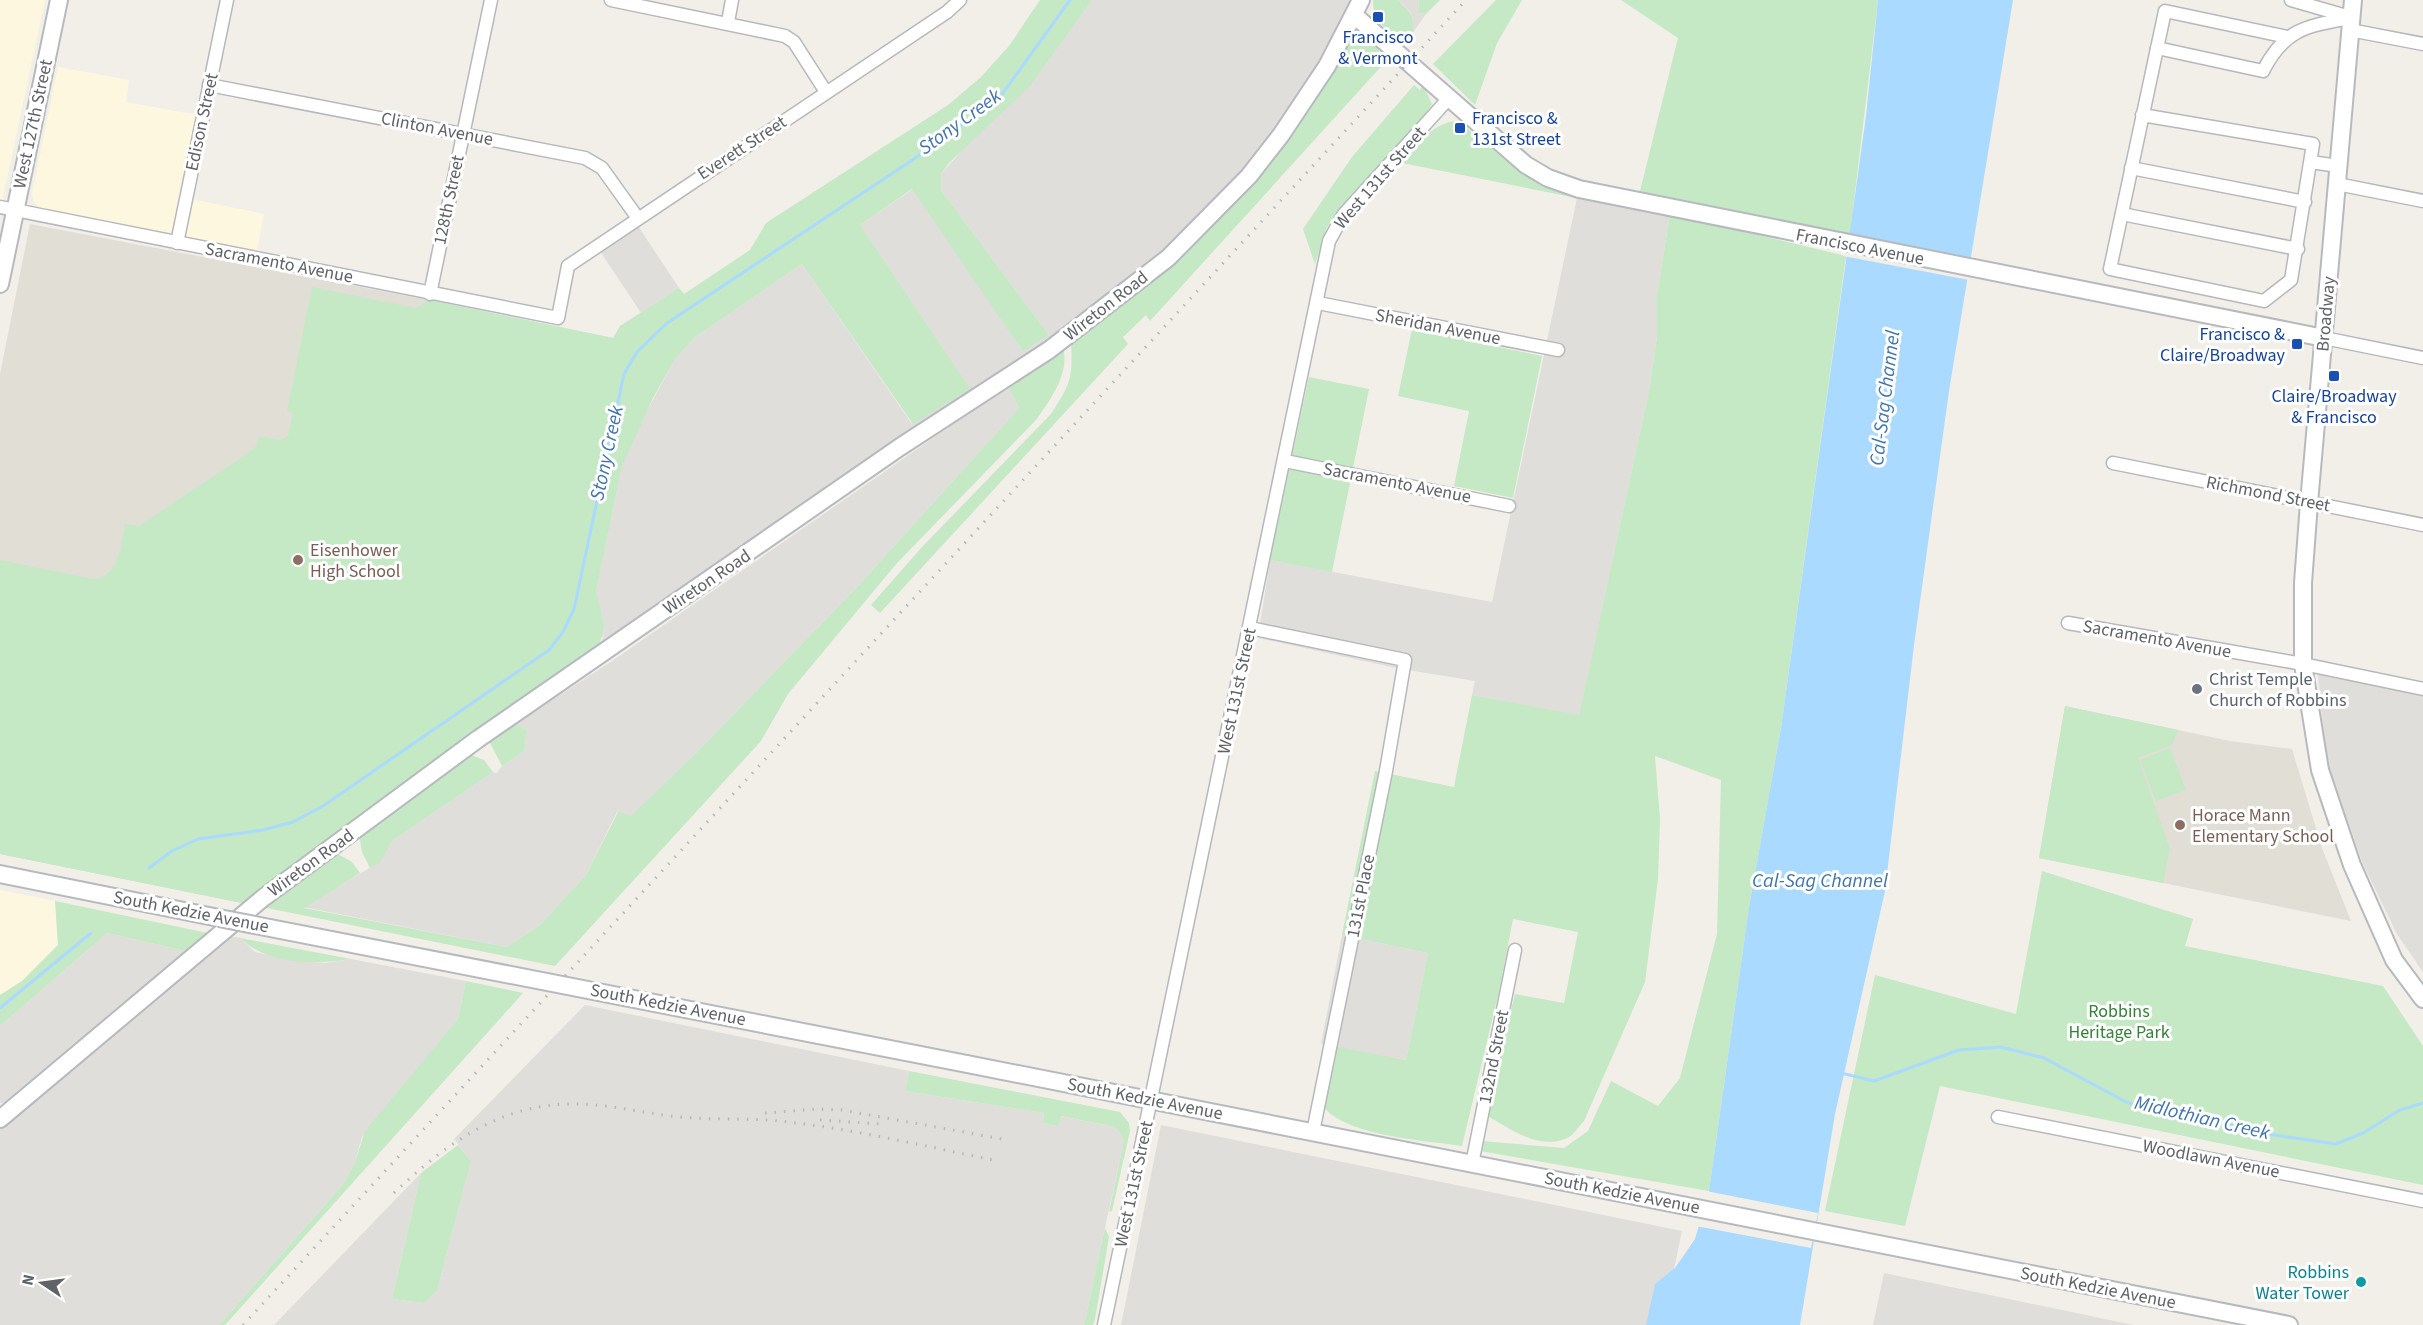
<svg xmlns="http://www.w3.org/2000/svg" width="2423" height="1325" viewBox="0 0 2423 1325" font-family="'Source Sans 3',sans-serif">
  <style>
    .commercial { fill: #fef7e0 }
    .industrial { fill: #e0deda }
    .education { fill: #e1ded6 }
    .green { fill: #c5e8c5 }
    .water { fill: #aadaff }
    .pier { fill: #f1efe8 }
    .lines { fill: none; stroke-linecap: round; stroke-linejoin: round }
    .stream { stroke: #aadaff; stroke-width: 3 }
    .street-casing { stroke: #b5b8bc; stroke-width: 15 }
    .secondary-casing { stroke: #b6babf; stroke-width: 20 }
    .street { stroke: #fff; stroke-width: 12 }
    .secondary { stroke: #fff; stroke-width: 16 }
    .rail { stroke: #b6b7b8; stroke-width: 3; stroke-dasharray: 1.5 8; stroke-linecap: butt }
    .secondary-bridge-casing { stroke: #b6babf; stroke-width: 20; stroke-linecap: butt }
    .secondary-bridge { stroke: #fff; stroke-width: 16 }
    .transit-dot { fill: #1a4fb4; stroke: #fff; stroke-width: 2 }
    .education-dot { fill: #8d6e63; stroke: #fff; stroke-width: 2 }
    .worship-dot { fill: #6b7280; stroke: #fff; stroke-width: 2 }
    .culture-dot { fill: #0f9aa8; stroke: #fff; stroke-width: 2 }
    .labels { text-anchor: middle; dominant-baseline: central; stroke-width: 6; stroke-linejoin: round; paint-order: stroke }
    .transit-label { font-size: 18px; fill: #164399; stroke: #fff }
    .street-label { font-size: 18px; fill: #5f6368; stroke: #fff }
    .education-label { font-size: 18px; fill: #785e54; stroke: #fff; text-anchor: start }
    .worship-label { font-size: 18px; fill: #5b616d; stroke: #fff; text-anchor: start }
    .park-label { font-size: 18px; fill: #348238; stroke: #fff }
    .culture-label { font-size: 18px; fill: #0d838f; stroke: #fff; text-anchor: end }
    .water-label { font-size: 20px; font-style: italic; fill: #4174aa; stroke: #fff }
  </style>
  <rect width="100%" height="100%" fill="#f1efe8"/>
  <!-- commercial -->
  <g class="commercial">
    <polygon points="0,0 45,0 0,211"/>
    <polygon points="58,67 129,80 126,102 203,116 186,198 264,214 257,251 39,208 34,202 32,194"/>
    <polygon points="0,890 55,901 58,945 22,981 0,995"/>
  </g>
  <!-- industrial -->
  <g class="industrial">
    <polygon points="1092,0 1350,0 1331,40 1295,102 1254,157 1209,210 1163,256 1114,296 600,644 604,636 596,592 622,465 635,433 675,359 695,337 802,264 912,424 860,225 913,189 1023,352 1049,335 941,190 941,174 1061,40"/>
    <polygon points="1398,0 1419,0 1418,13 1426,14 1414,31 1412,14"/>
    <polygon points="1577,198 1670,214 1657,294 1657,337 1649,391 1579,716 1472,695 1475,681 1396,668 1258,638 1270,560 1492,602"/>
    <polygon points="638,226 679,288 641,313 600,251"/>
    <polygon points="1008,386 1019,408 857,587 697,752 631,817 617,812 586,875 540,925 507,947 303,907 378,863 393,840 493,772 497,773 502,766 524,751 527,730 515,724 612,661"/>
    <polygon points="2318,674 2423,696 2423,972 2397,934 2363,864 2325,757"/>
    <polygon points="107,933 186,951 208,933 241,938 255,952 292,960 325,963 351,959 466,981 458,1019 362,1137 354,1165 341,1187 219,1325 0,1325 0,1126 6,1104 0,1103 0,1026"/>
    <polygon points="1342,935 1428,953 1406,1060 1321,1044"/>
    <polygon points="585,1005 909,1071 905,1091 1044,1113 1043,1123 1058,1126 1060,1116 1115,1127 1124,1140 1084,1325 274,1325 421,1173 392,1299 424,1303 437,1291 471,1161 454,1139"/>
    <polygon points="1161,1125 1682,1231 1662,1325 1121,1325"/>
    <polygon points="1884,1273 2134,1325 1873,1325"/>
  </g>
  <!-- education -->
  <g class="education">
    <polygon points="30,224 429,300 613,338 596,592 604,636 242,903 0,854 0,374"/>
    <polygon points="2065,706 2230,741 2292,749 2322,848 2351,921 2039,858"/>
  </g>
  <!-- green -->
  <g class="green">
    <path d="M1040,0H1092L1029,87L949,163L941,174V190L1049,335L1023,352L912,189L860,225L970,389L913,424L802,264L695,337L675,359L653,398L622,466L596,592L604,625L600,644L242,903L0,854V560L93,579C120,577 121,546 125,524L139,526L251,451L257,445L259,436L281,440L288,436L293,413L287,411L312,287L416,308L429,300L613,338L620,326L679,288L684,294L750,250L766,223L948,105L981,77L1009,46Z"/>
    <path d="M1373,0H1398L1412,15L1414,31L1406,40L1396,34L1393,36C1381,25 1373,17 1373,0Z"/>
    <polygon points="1419,0 1440,0 1426,14 1418,13"/>
    <polygon points="1496,0 1522,0 1497,43 1475,105 1433,64"/>
    <polygon points="1621,0 1878,0 1850,234 1639,195 1678,38"/>
    <path d="M1360,37H1370L1382,46L1378,50L1387,60L1150,321L1146,315L1123,337L1128,344L880,613L871,605L922,547L1051,414C1071,384 1073,377 1071,341L1143,288L1188,250L1275,155L1337,65L1349,43Z"/>
    <polygon points="1414,85 1420,90 1423,85 1432,104 1422,120 1340,209 1327,227 1315,264 1303,229 1352,157"/>
    <path d="M1458,121L1521,173L1553,190L1577,198L1402,163C1418,145 1432,122 1458,121Z"/>
    <path d="M1670,214L1846,256L1781,728L1749,907L1709,1191L1480,1151L1481,1141L1564,1148L1588,1131L1611,1081L1658,1106L1680,1078L1717,934L1721,780L1655,756L1660,819L1658,879L1645,982L1584,1121C1579,1126 1573,1136 1567,1138C1539,1151 1509,1128 1486,1115L1515,994L1564,1003L1578,932L1513,919L1499,991L1462,1146C1423,1140 1353,1137 1325,1109L1326,1089L1334,1046L1406,1060L1428,953L1342,935L1375,771L1454,787L1472,695L1579,715L1649,391L1657,337V294Z"/>
    <polygon points="1412,329 1542,356 1513,498 1454,486 1469,411 1398,396"/>
    <path d="M1063,347C1070,373 1051,399 1036,420L897,563L788,694L761,741L555,966L262,907L336,853L352,862L360,873L304,908L507,947L540,925L586,875L618,812L631,816L697,752L857,587L1019,408L1008,386Z"/>
    <polygon points="1309,377 1369,389 1332,572 1270,560"/>
    <polygon points="2065,706 2178,730 2172,745 2138,758 2170,849 2163,883 2039,858"/>
    <polygon points="515,724 527,730 524,751 502,766 489,741"/>
    <polygon points="2170,748 2186,790 2156,801 2140,760"/>
    <polygon points="466,753 484,760 493,772 393,840 379,863 370,868 362,852 359,834"/>
    <polygon points="2042,871 2193,919 2185,946 2383,986 2423,1046 2423,1185 1940,1086 1905,1226 1825,1211 1875,975 2016,1014"/>
    <polygon points="55,901 203,932 208,933 186,951 107,933 0,1026 0,995 22,981 58,945"/>
    <path d="M241,938L245,939L351,959C317,965 266,965 241,938Z"/>
    <polygon points="466,981 523,993 225,1325 219,1325 341,1187 354,1165 365,1131 458,1019"/>
    <polygon points="909,1071 1120,1112 1129,1123 1130,1131 1112,1211 1109,1212 1124,1140 1115,1127 1061,1116 1058,1126 1043,1123 1044,1113 905,1091"/>
    <polygon points="458,1145 471,1161 437,1291 424,1303 392,1299 421,1173"/>
    <polygon points="1105,1228 1109,1237 1095,1319 1093,1325 1084,1325"/>
  </g>
  <!-- water -->
  <polygon class="water" points="1878,0 2013,0 1949,391 1914,645 1885,891 1835,1114 1800,1325 1646,1325 1655,1284 1675,1268 1695,1239 1709,1191 1749,907 1781,728 1866,116"/>
  <!-- pier -->
  <g class="pier">
    <polygon points="1847,233 1973,258 1969,280 1843,256"/>
    <polygon points="1706,1191 1818,1213 1811,1248 1696,1226"/>
  </g>
  <g class="lines">
    <!-- stream -->
    <g class="stream">
      <polyline points="149,868 172,851 198,839 263,830 293,822 323,806 549,650 563,632 574,609 624,374 637,352 667,323 914,159 1000,97 1070,0"/>
      <polyline points="0,1008 91,933"/>
      <polyline points="1841,1073 1874,1081 1959,1050 2001,1047 2044,1058 2128,1103 2179,1112 2260,1133 2336,1144 2363,1133 2400,1110 2423,1103"/>
    </g>
    <!-- street casing -->
    <g class="street-casing">
      <g id="street">
        <polyline points="611,0 785,36 794,42 826,92"/>
        <polyline points="2291,0 2350,17"/>
        <polyline points="728,22 732,0"/>
        <polyline points="2350,30 2423,44"/>
        <path d="M2157,48L2263,71C2285,28 2307,26 2351,18"/>
        <polyline points="209,85 585,158 602,168 637,217"/>
        <polyline points="2142,115 2313,144 2291,280 2264,301 2110,269 2165,11 2287,37"/>
        <polyline points="2311,162 2338,166"/>
        <polyline points="2131,168 2305,202"/>
        <polyline points="2337,184 2423,201"/>
        <polyline points="0,207 558,318 568,266 947,12 960,0"/>
        <polyline points="2122,214 2298,249"/>
        <polyline points="177,243 227,0"/>
        <polyline points="430,294 491,0"/>
        <polyline points="1318,303 1558,350"/>
        <polyline points="2324,338 2423,358"/>
        <polyline points="1285,461 1509,506"/>
        <polyline points="2113,463 2423,525"/>
        <polyline points="2068,623 2303,664 2423,689"/>
        <polyline points="1250,628 1405,660 1386,771 1313,1132"/>
        <polyline points="1998,1117 2423,1201"/>
        <polyline points="1472,1164 1515,950"/>
        <polyline points="1104,1325 1329,241 1344,214 1450,97"/>
      </g>
    </g>
    <!-- secondary casing -->
    <g class="secondary-casing">
      <g id="secondary">
        <polyline points="2353,0 2309,503 2303,583 2303,664 2320,770 2352,865 2394,960 2423,999"/>
        <polyline points="1354,15 1526,165 1548,178 1579,189 2324,338"/>
        <polyline points="0,284 59,0"/>
        <polyline points="0,874 219,918"/>
        <polyline points="967,1064 2289,1325"/>
        <polyline points="0,1119 263,898 478,739 900,447 1049,350 1168,258 1249,176 1281,135 1327,66 1361,0"/>
      </g>
    </g>
    <!-- street -->
    <use href="#street" class="street"/>
    <!-- secondary -->
    <use href="#secondary" class="secondary"/>
    <!-- rail -->
    <g class="rail">
      <polyline points="765,1113 817,1109 842,1110 1002,1139"/>
      <polyline points="820,1120 880,1124"/>
      <path d="M394,1193C431,1158 469,1127 518,1112C574,1095 616,1109 671,1116C710,1121 749,1117 788,1122C859,1130 928,1147 998,1161"/>
      <polyline points="243,1325 1466,0"/>
    </g>
    <!-- secondary-bridge casing -->
    <g class="secondary-bridge-casing">
      <polyline id="secondary-bridge" points="219,918 967,1064"/>
    </g>
    <!-- secondary-bridge -->
    <use href="#secondary-bridge" class="secondary-bridge"/>
  </g>
  <!-- markers -->
  <g class="transit-dot">
    <rect x="1372" y="11" width="12" height="12" rx="3"/>
    <rect x="1454" y="122" width="12" height="12" rx="3"/>
    <rect x="2291" y="338" width="12" height="12" rx="3"/>
    <rect x="2328" y="370" width="12" height="12" rx="3"/>
  </g>
  <g class="education-dot">
    <circle cx="298" cy="560" r="6"/>
    <circle cx="2180" cy="825" r="6"/>
  </g>
  <circle class="worship-dot" cx="2197" cy="689" r="6"/>
  <circle class="culture-dot" cx="2361" cy="1282" r="6"/>
  <g class="labels">
    <!-- transit labels -->
    <g class="transit-label">
      <text x="1378" y="37">Francisco<tspan x="1378" dy="21">&amp; Vermont</tspan></text>
      <text x="1472" y="118" text-anchor="start">Francisco &amp;<tspan x="1472" dy="21">131st Street</tspan></text>
      <text x="2285" y="334" text-anchor="end">Francisco &amp;<tspan x="2285" dy="21">Claire/Broadway</tspan></text>
      <text x="2334" y="396">Claire/Broadway<tspan x="2334" dy="21">&amp; Francisco</tspan></text>
    </g>
    <!-- street labels -->
    <g class="street-label">
      <text transform="translate(202 122) rotate(-78)">Edison Street</text>
      <text transform="translate(33 124) rotate(-78)">West 127th Street</text>
      <text transform="translate(437 129) rotate(11)">Clinton Avenue</text>
      <text transform="translate(742 148) rotate(-33)">Everett Street</text>
      <text transform="translate(1380 178) rotate(-49)">West 131st Street</text>
      <text transform="translate(449 200) rotate(-78)">128th Street</text>
      <text transform="translate(1860 247) rotate(11)">Francisco Avenue</text>
      <text transform="translate(279 263) rotate(11)">Sacramento Avenue</text>
      <text transform="translate(1106 306) rotate(-38)">Wireton Road</text>
      <text transform="translate(2326 314) rotate(-85)">Broadway</text>
      <text transform="translate(1438 327) rotate(11)">Sheridan Avenue</text>
      <text transform="translate(1397 483) rotate(11)">Sacramento Avenue</text>
      <text transform="translate(2268 494) rotate(11)">Richmond Street</text>
      <text transform="translate(707 582) rotate(-34)">Wireton Road</text>
      <text transform="translate(2157 639) rotate(10)">Sacramento Avenue</text>
      <text transform="translate(1237 691) rotate(-78)">West 131st Street</text>
      <text transform="translate(311 863) rotate(-36)">Wireton Road</text>
      <text transform="translate(1361 896) rotate(-79)">131st Place</text>
      <text transform="translate(191 912) rotate(11)">South Kedzie Avenue</text>
      <text transform="translate(668 1005) rotate(11)">South Kedzie Avenue</text>
      <text transform="translate(1494 1057) rotate(-79)">132nd Street</text>
      <text transform="translate(1145 1099) rotate(11)">South Kedzie Avenue</text>
      <text transform="translate(2211 1159) rotate(11)">Woodlawn Avenue</text>
      <text transform="translate(1134 1184) rotate(-78)">West 131st Street</text>
      <text transform="translate(1622 1193) rotate(11)">South Kedzie Avenue</text>
      <text transform="translate(2098 1288) rotate(11)">South Kedzie Avenue</text>
    </g>
    <!-- education labels -->
    <g class="education-label">
      <text x="310" y="550">Eisenhower<tspan x="310" dy="21">High School</tspan></text>
      <text x="2192" y="815">Horace Mann<tspan x="2192" dy="21">Elementary School</tspan></text>
    </g>
    <!-- worship labels -->
    <g class="worship-label">
      <text x="2209" y="679">Christ Temple<tspan x="2209" dy="21">Church of Robbins</tspan></text>
    </g>
    <!-- park labels -->
    <g class="park-label">
      <text x="2119" y="1011">Robbins<tspan x="2119" dy="21">Heritage Park</tspan></text>
    </g>
    <!-- culture labels -->
    <g class="culture-label">
      <text x="2349" y="1272">Robbins<tspan x="2349" dy="21">Water Tower</tspan></text>
    </g>
    <!-- water labels -->
    <g class="water-label">
      <text transform="translate(960 122) rotate(-36)">Stony Creek</text>
      <text transform="translate(1885 398) rotate(-83)">Cal-Sag Channel</text>
      <text transform="translate(607 453) rotate(-78)">Stony Creek</text>
      <text x="1820" y="881">Cal-Sag Channel</text>
      <text transform="translate(2202 1118) rotate(13)">Midlothian Creek</text>
    </g>
  </g>
  <!-- north arrow -->
  <g transform="translate(42 1283) rotate(283)" stroke="#ffffff" stroke-width="4.5" paint-order="stroke">
  <path d="M0-4.5L10 22L0 15L-10 22Z" fill="#5f6368"/>
  <text y="-9" font-size="16" font-weight="bold" text-anchor="middle" fill="#5f6368">N</text>
  </g>
</svg>
